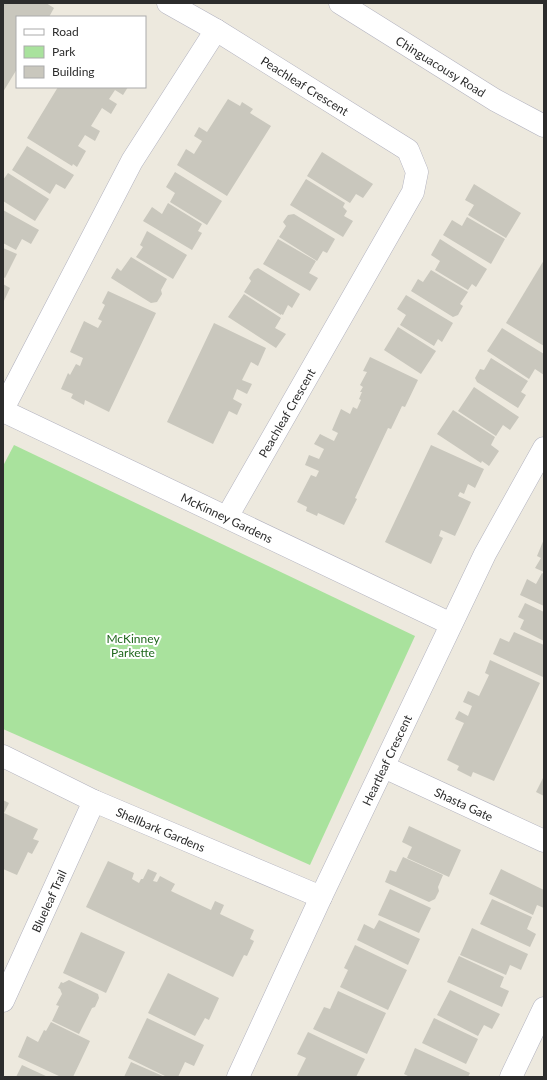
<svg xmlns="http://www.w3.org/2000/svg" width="547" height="1080" viewBox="0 0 547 1080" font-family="Lato,sans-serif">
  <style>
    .green { fill: #a9e29d }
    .building { fill: #c9c7bd }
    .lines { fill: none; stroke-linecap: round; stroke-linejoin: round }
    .minor-casing { stroke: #b2b2bf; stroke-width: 23 }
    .secondary-casing { stroke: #b2b2bf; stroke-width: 23 }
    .minor { stroke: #fff; stroke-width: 22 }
    .secondary { stroke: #fff; stroke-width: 22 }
    .labels { text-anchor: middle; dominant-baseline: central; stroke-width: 4; stroke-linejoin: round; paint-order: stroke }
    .street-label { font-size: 12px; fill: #2c2c2c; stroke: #fff }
    .park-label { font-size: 12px; fill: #20681d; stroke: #fff }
  </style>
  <rect width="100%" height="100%" fill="#ede9de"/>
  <!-- green -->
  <polygon class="green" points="14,445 415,636 310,865 3,729 3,466"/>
  <!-- building -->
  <g class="building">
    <polygon points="3,3 46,3 54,8 49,17 17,17 17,69 3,92"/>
    <polygon points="58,87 128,87 123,95 115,90 109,99 117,104 111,114 102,108 91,126 100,131 95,141 85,135 78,146 86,151 77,167 73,164 72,166 27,138"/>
    <polygon points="228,99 240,106 242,102 253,109 250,113 271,126 227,196 177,165 186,149 194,154 202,141 194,136 199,127 207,132"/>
    <polygon points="27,146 74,175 65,189 56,184 50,194 12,170"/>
    <polygon points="322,152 373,184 363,198 356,194 350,203 307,176"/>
    <polygon points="175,172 222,201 207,225 170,202 175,193 166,187"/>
    <polygon points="8,173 49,199 35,221 3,201 3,180"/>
    <polygon points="306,179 345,203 343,207 347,211 344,216 353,221 343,237 290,205"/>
    <polygon points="474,184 521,213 506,238 468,215 474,205 465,200"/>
    <polygon points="168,203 202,224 198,231 202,233 192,250 143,221 152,207 162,214"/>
    <polygon points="3,210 39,230 31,244 22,239 16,250 3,243"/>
    <polygon points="294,214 335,239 327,253 323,251 317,261 279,237 286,226 283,222 288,215"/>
    <polygon points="467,217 505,239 491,264 443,235 452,220 462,226"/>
    <polygon points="147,231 187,255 173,279 136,257 143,247 140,245"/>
    <polygon points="278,239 316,261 309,273 318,278 310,291 263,264"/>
    <polygon points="440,239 487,269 476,287 472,284 468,290 435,270 440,261 431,255"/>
    <polygon points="3,248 17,254 5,278 3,277"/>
    <polygon points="131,257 167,279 161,290 162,294 157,302 151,303 111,278 117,268 121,271"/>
    <polygon points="544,260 544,346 506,323"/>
    <polygon points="258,268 300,294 292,308 288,305 283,315 281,314 281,315 244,292 251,281 249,278 254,270"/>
    <polygon points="431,270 468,292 460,304 463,306 458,315 453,317 411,291 418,279 423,282"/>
    <polygon points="3,284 10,288 3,303"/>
    <polygon points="108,291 156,313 109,412 85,400 84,405 71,398 73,394 61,389 68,373 70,375 76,364 80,366 83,358 70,352 84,321 98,328 102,321 98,319 105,305 102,303"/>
    <polygon points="244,294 281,318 275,328 286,334 276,348 228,317"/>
    <polygon points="406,295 453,323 442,342 438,339 434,346 400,325 406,315 397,309"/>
    <polygon points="214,323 266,348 258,366 251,362 242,380 252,384 247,394 237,389 233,399 242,404 237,415 229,411 213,444 167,422"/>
    <polygon points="398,327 436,351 421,374 384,350"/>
    <polygon points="502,328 544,354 544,375 535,369 529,379 487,351"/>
    <polygon points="370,357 418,380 405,407 402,406 391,429 388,428 355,498 357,499 344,525 318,513 317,516 306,511 307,507 297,502 311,475 316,477 319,471 305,465 309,455 319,459 324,449 314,444 320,434 334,441 338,433 332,430 341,409 350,414 353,407 357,409 361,400 359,399 362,392 360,392 363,387 360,385 367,372 363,371"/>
    <polygon points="491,358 528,381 521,392 526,395 518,408 477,382 475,378 480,369 484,370"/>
    <polygon points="474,387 519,417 510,430 503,425 496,436 458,411"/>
    <polygon points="453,410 495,437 491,445 499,451 489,466 482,461 481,463 437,434"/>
    <polygon points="431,445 484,469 475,488 468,484 464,494 460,492 458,496 471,502 455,536 441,530 439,536 443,538 431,564 385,542"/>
    <polygon points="544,539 544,572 535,568 541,558 537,556"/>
    <polygon points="542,573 544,574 544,606 520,595 527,579 536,584"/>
    <polygon points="525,603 544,612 544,641 520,629 524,620 518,617"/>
    <polygon points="514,632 544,645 544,675 543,677 493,654 500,638 509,642"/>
    <polygon points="490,660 540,683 494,781 473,772 471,777 457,770 459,766 447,760 464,723 455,719 459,711 468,716 472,706 463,702 468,691 479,696 489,675 485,673"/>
    <polygon points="544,776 544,796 536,792"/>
    <polygon points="3,800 9,803 4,813 38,829 33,839 39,841 32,854 28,852 17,875 3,869"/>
    <polygon points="409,826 461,850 449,877 407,858 412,847 402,842"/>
    <polygon points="403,857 443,875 438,887 439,891 435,899 429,902 385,882 390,870 396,872"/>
    <polygon points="108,861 134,873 132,879 139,883 141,879 143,879 148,869 157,873 153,881 157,882 160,876 175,884 171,891 211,910 215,901 224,905 220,914 254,930 250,939 254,941 247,956 244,955 233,977 86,907"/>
    <polygon points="501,869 544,890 544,908 537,905 533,915 489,894"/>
    <polygon points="390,889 431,908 419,933 378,915"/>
    <polygon points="492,899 532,917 527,929 536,934 530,947 480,924"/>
    <polygon points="379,920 420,939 408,965 357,940 364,924 374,929"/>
    <polygon points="472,928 528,954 521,970 510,965 506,975 460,955"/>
    <polygon points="81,932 125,952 106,993 63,973"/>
    <polygon points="355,945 407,970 388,1010 340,987 348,970 344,968"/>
    <polygon points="459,956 504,977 500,987 509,991 502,1007 447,982"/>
    <polygon points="168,973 219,998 209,1020 205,1018 195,1036 148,1013"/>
    <polygon points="69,980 98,994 99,998 95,1007 92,1008 79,1034 52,1021 59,1006 56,1005 62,994 60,989 58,988 61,982 63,983"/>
    <polygon points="450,990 500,1014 492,1029 484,1025 478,1036 437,1015"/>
    <polygon points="338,991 386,1013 367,1054 313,1029 324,1007 330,1009"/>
    <polygon points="147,1018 204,1045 194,1066 185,1062 178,1077 167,1077 128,1058"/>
    <polygon points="434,1018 478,1039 466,1064 422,1043"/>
    <polygon points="51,1022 90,1041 73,1077 61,1077 18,1057 27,1036 38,1042 44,1030 46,1031"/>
    <polygon points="308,1032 365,1059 356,1077 297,1076 306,1058 297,1054"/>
    <polygon points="415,1048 470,1073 468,1077 410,1077 404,1074"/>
    <polygon points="131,1062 165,1077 124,1077"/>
    <polygon points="22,1065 48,1077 16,1077"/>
  </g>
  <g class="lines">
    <!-- minor casing -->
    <g class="minor-casing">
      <g id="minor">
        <polyline points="168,3 216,30"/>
        <path id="s1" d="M3,409L132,161L216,30L408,150L417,172L413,192L227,517"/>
        <path id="s2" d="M3,411L451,624"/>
        <path id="s3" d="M3,756L94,801L321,897"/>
        <path id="s4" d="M384,767L544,841"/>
        <path id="s5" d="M3,1001L94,801"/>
        <path id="s6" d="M238,1077L321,897L485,554L544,448"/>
        <polyline points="511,1077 544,1008"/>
      </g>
    </g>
    <!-- secondary casing -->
    <g class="secondary-casing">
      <g id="secondary">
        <path id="s7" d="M340,3L495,100L544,126"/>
      </g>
    </g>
    <!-- minor -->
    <use href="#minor" class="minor"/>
    <!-- secondary -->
    <use href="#secondary" class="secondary"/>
  </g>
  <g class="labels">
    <!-- street labels -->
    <g class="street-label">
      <text stroke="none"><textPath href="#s7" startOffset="119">Chinguacousy Road</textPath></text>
      <text stroke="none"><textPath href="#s1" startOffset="540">Peachleaf Crescent</textPath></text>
      <text transform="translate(287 413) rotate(-60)">Peachleaf Crescent</text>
      <text stroke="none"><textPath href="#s2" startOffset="248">McKinney Gardens</textPath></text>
      <text stroke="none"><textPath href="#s6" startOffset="350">Heartleaf Crescent</textPath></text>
      <text stroke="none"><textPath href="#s4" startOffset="88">Shasta Gate</textPath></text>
      <text stroke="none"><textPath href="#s3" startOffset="174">Shellbark Gardens</textPath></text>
      <text stroke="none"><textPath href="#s5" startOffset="110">Blueleaf Trail</textPath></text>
    </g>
    <!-- park labels -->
    <g class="park-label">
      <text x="133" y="638">McKinney<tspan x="133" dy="14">Parkette</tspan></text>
    </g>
  </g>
  <!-- border -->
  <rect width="547" height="1080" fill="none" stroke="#2c2c2c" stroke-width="8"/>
  <!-- legend -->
  <rect x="16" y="16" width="130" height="72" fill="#ffffff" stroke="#ababab"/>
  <rect x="24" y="29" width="20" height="6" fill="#ffffff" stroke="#ababab"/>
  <text x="52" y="36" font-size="12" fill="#2c2c2c">Road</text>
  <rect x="24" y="46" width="20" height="12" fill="#a9e29d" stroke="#ababab"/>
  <text x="52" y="56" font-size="12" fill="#2c2c2c">Park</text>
  <rect x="24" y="66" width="20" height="12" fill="#c9c7bd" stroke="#ababab"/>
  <text x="52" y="76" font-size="12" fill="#2c2c2c">Building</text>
</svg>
